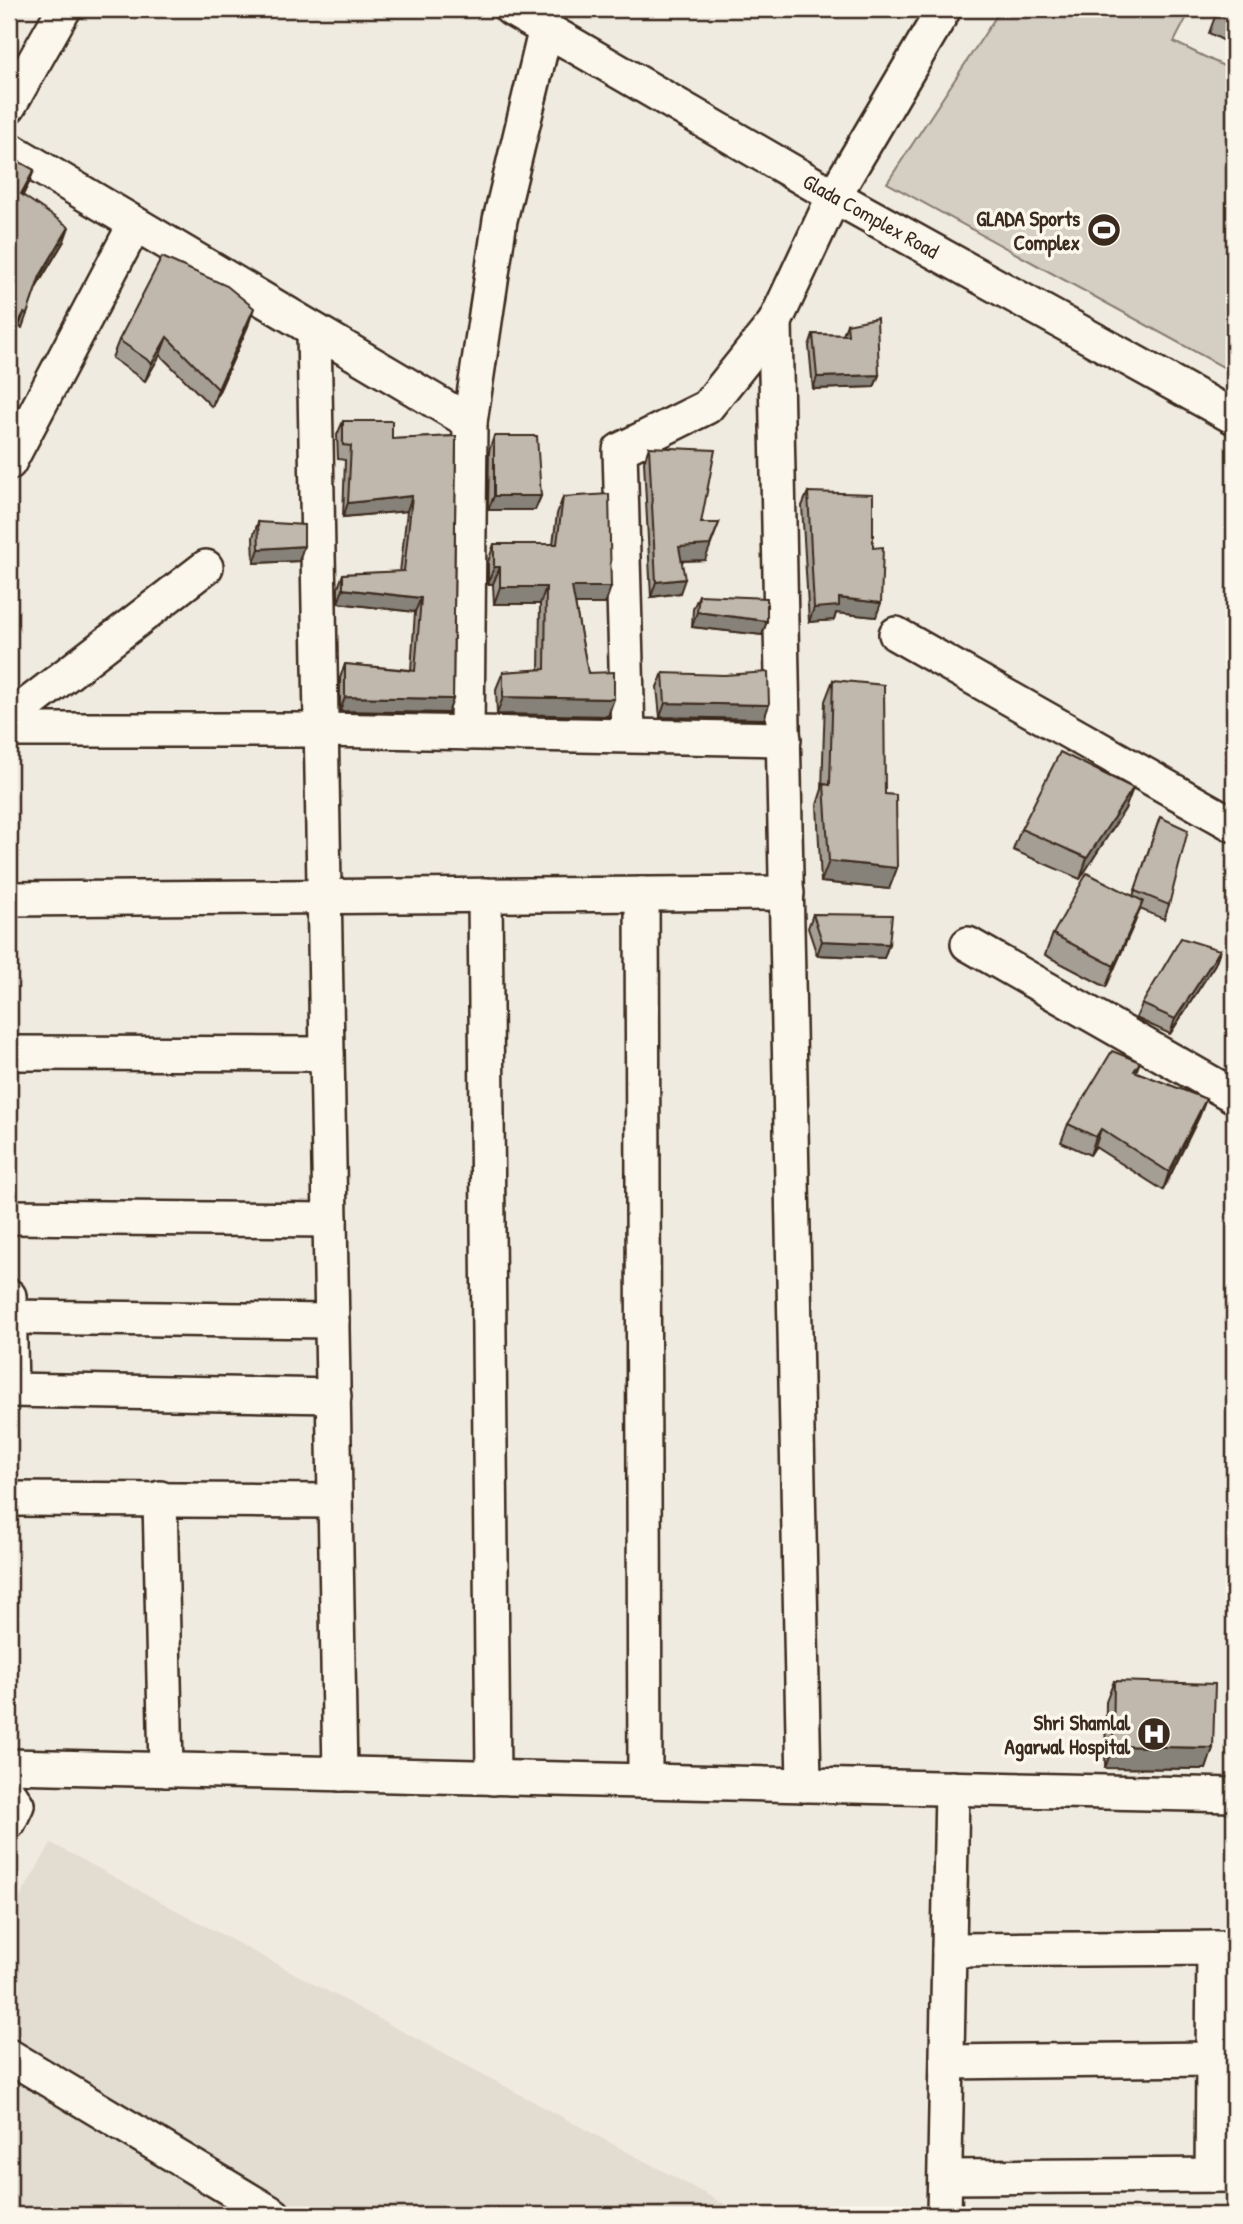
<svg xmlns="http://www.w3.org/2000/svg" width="1243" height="2224" viewBox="0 0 1243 2224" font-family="'Patrick Hand',sans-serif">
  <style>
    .built { fill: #e2dcd1 }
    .green { fill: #d5cec3; stroke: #887c70; stroke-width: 2 }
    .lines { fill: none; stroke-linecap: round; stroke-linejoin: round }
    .minor-casing { stroke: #3b2a1e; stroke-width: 38 }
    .minor { stroke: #fbf7ec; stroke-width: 33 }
    .wall { fill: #a59e95; stroke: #3b2a1e; stroke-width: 2 }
    .shaded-wall { fill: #868179; stroke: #3b2a1e; stroke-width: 2 }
    .building { fill: #c0b8ad; stroke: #3b2a1e; stroke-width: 2 }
    .labels { text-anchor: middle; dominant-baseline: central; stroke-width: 7; stroke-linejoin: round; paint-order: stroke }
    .street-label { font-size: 21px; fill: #3b2a1e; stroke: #fbf7ec }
    .poi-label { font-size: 21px; font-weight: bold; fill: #3b2a1e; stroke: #fbf7ec; text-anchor: end }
  </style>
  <rect width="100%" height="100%" fill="#f0ebe0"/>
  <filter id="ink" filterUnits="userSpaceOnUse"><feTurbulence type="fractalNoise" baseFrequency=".0143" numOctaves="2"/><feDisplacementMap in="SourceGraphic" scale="14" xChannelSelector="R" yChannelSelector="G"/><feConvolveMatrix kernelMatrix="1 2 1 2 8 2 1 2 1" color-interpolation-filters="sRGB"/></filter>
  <g filter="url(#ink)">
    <!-- built -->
    <polygon class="built" points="51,1843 745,2215 9,2215 9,1917"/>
    <!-- green -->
    <polygon class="green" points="1001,9 1191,9 1174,42 1234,71 1234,373 887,183"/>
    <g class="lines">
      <!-- minor casing -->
      <g class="minor-casing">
        <g id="minor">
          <polyline points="511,9 834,196 1234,417"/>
          <polyline points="9,106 64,9"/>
          <polyline points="9,149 470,422"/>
          <polyline points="775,322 804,1785"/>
          <polyline points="314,330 340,1774"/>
          <polyline points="9,463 135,224"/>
          <polyline points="896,634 1234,825"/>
          <polyline points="9,719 206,567"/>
          <polyline points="9,730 321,730 784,739"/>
          <polyline points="467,733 470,422 500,220 546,28"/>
          <polyline points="628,735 620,450 707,407 775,322 834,196 944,9"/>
          <polyline points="642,894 645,1781"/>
          <polyline points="485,895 493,1778"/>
          <polyline points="9,899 787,893"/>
          <polyline points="968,944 1234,1096"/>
          <polyline points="9,1053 327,1054"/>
          <polyline points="9,1217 330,1220"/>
          <polyline points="9,1296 11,1390"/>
          <polyline points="9,1317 332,1321"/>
          <polyline points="9,1390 334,1396"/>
          <polyline points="160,1498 166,1770"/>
          <polyline points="9,1499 335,1501"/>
          <polyline points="9,1766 1234,1795"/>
          <polyline points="9,1794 17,1805 9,1822"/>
          <polyline points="949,1950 1234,1948"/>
          <polyline points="9,2056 274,2215"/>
          <polyline points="947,2062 1213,2059"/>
          <polyline points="1212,2175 1214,1948"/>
          <polyline points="945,2177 1234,2175"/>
          <polyline points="944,2215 952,1788"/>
        </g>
      </g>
      <!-- minor -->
      <use href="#minor" class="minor"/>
    </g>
    <!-- wall -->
    <g class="wall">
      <polygon points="1234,9 1234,46 1209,33 1216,14"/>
      <polygon points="9,156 34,170 29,183 23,195 64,241 36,288 22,328 19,327 9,345"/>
      <polygon points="847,324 879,375 874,387 813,389 809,346 813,334 843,335"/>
      <polygon points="248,326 212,407 160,355 145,381 112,358 119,340"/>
      <polygon points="343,421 392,439 456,436 453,699 448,713 340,711 340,678 345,664 411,670 415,612 338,603 338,588 343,574 400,572 407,511 343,517 345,460 338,459 337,435"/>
      <polygon points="494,436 541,496 535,510 488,510 489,451"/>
      <polygon points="649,447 701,523 705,560 682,561 680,593 651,597 644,462"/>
      <polygon points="808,492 873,548 876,617 836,613 834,620 809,622 802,506"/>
      <polygon points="563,497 605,604 575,604 588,673 608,716 497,714 496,689 503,672 539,670 540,604 494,604 493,584 488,584 488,562 494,544 553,544 557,514"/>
      <polygon points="258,522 299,561 254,563 253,537"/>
      <polygon points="699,595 767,621 762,635 692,627 693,609"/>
      <polygon points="663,673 764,719 660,717 657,687"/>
      <polygon points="833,680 885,794 897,868 889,889 821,882 817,805 822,789 825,701"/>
      <polygon points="1133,788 1125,809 1080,879 1013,850 1021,829"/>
      <polygon points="1160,817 1169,905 1164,919 1140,909 1106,987 1045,955 1053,934 1133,896"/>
      <polygon points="813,914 889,944 884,958 817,955 808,928"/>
      <polygon points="1220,950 1215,964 1170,1034 1136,1018 1142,1004"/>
      <polygon points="1140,1062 1136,1072 1206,1099 1199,1117 1163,1190 1095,1147 1090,1155 1061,1142 1068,1124"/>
      <polygon points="1114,1681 1213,1748 1206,1769 1105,1768 1106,1702"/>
    </g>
    <!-- shaded-wall -->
    <g class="shaded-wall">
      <polygon points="34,170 29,183 16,207 21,194"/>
      <polygon points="69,227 64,241 35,289 40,276"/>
      <polygon points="254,308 248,326 212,407 218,389"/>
      <polygon points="24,313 19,327 9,345 9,340"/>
      <polygon points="167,337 160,355 145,381 152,363"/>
      <polygon points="879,375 874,387 813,389 817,377"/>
      <polygon points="412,496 407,511 343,517 348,503"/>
      <polygon points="494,496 541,496 535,510 488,510"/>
      <polygon points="719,523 705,560 674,561 679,547"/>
      <polygon points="304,546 299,561 254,563 259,549"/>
      <polygon points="494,567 500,567 493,584 488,584"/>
      <polygon points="685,579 680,593 651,597 656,582"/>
      <polygon points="500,587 546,587 540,604 494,604"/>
      <polygon points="572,587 611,587 605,604 566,604"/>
      <polygon points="343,589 421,598 415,612 338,603"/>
      <polygon points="839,598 881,603 876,617 836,613 834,620 809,622 814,608"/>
      <polygon points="697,612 767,621 762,635 692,627"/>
      <polygon points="345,697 453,699 448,713 340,711"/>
      <polygon points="503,697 614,699 608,716 497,714"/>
      <polygon points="665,703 769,705 764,719 660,717"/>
      <polygon points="1133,788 1125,809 1080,879 1087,858"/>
      <polygon points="829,861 897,868 889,889 821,882"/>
      <polygon points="1143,901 1135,922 1106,987 1114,966"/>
      <polygon points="822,941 889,944 884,958 817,955"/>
      <polygon points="1220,950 1215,964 1170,1034 1175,1019"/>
      <polygon points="1206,1099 1199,1117 1163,1190 1169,1172"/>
      <polygon points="1101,1129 1095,1147 1090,1155 1096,1137"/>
      <polygon points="1113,1746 1213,1748 1206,1769 1105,1768"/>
    </g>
    <!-- building -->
    <g class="building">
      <polygon points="1219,9 1234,9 1234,23 1216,14"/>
      <polygon points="9,156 34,170 21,194 69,227 40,276 27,314 24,313 9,340"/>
      <polygon points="162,257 227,286 254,308 218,389 167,337 152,363 119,340"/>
      <polygon points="877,318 879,375 817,377 813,334 848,335 847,324"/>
      <polygon points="343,421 392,421 392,439 456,436 453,699 345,697 345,664 415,671 421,598 343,589 343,574 404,571 412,496 348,503 351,446 343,445"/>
      <polygon points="494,436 537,436 541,496 494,496"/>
      <polygon points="649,447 715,450 701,523 719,523 710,545 679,547 685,579 656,582"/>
      <polygon points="808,492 873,494 873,548 883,547 881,603 839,598 839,606 814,608"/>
      <polygon points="609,494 611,587 572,587 588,673 614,672 614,699 503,697 503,672 545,669 546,587 500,587 500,567 494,567 494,544 557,544 563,497"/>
      <polygon points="258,522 304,525 304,546 259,549"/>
      <polygon points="699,595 767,598 767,621 697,612"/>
      <polygon points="768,672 769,705 665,703 663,673 724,675"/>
      <polygon points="833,680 884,685 885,794 896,795 897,868 829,861 824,784 830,785"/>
      <polygon points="1060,752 1133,788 1087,858 1021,829"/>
      <polygon points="1160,817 1188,830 1169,905 1135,891"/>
      <polygon points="1087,873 1143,901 1114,966 1053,934"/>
      <polygon points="813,914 892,915 889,944 822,941"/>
      <polygon points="1181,938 1220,950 1175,1019 1142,1004"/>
      <polygon points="1112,1051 1140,1062 1134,1071 1206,1099 1169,1172 1101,1129 1096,1137 1068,1124"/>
      <polygon points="1114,1681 1215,1684 1213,1748 1113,1746"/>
    </g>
  </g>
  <!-- icons -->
  <defs>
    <g id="stadium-disc" transform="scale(1.75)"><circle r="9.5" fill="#3b2a1e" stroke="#fbf7ec"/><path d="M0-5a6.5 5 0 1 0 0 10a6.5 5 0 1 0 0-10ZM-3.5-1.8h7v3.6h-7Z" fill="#fff"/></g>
    <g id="hospital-disc" transform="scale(1.75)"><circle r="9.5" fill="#3b2a1e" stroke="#fbf7ec"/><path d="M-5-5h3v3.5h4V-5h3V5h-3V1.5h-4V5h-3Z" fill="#fff"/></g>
  </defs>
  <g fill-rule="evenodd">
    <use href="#stadium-disc" x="1104" y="230"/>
    <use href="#hospital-disc" x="1154" y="1734"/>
  </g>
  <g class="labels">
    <!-- street labels -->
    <g class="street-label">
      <text transform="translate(871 216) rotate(29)">Glada Complex Road</text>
    </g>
    <!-- poi labels -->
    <g class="poi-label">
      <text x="1080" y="218">GLADA Sports<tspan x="1080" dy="24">Complex</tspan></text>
      <text x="1130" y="1722">Shri Shamlal<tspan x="1130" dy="24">Agarwal Hospital</tspan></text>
    </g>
  </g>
  <!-- margin -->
  <rect width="1243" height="2224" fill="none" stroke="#fbf7ec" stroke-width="35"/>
  <rect x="18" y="18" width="1208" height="2189" fill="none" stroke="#3b2a1e" stroke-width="2.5" filter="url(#ink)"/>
</svg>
